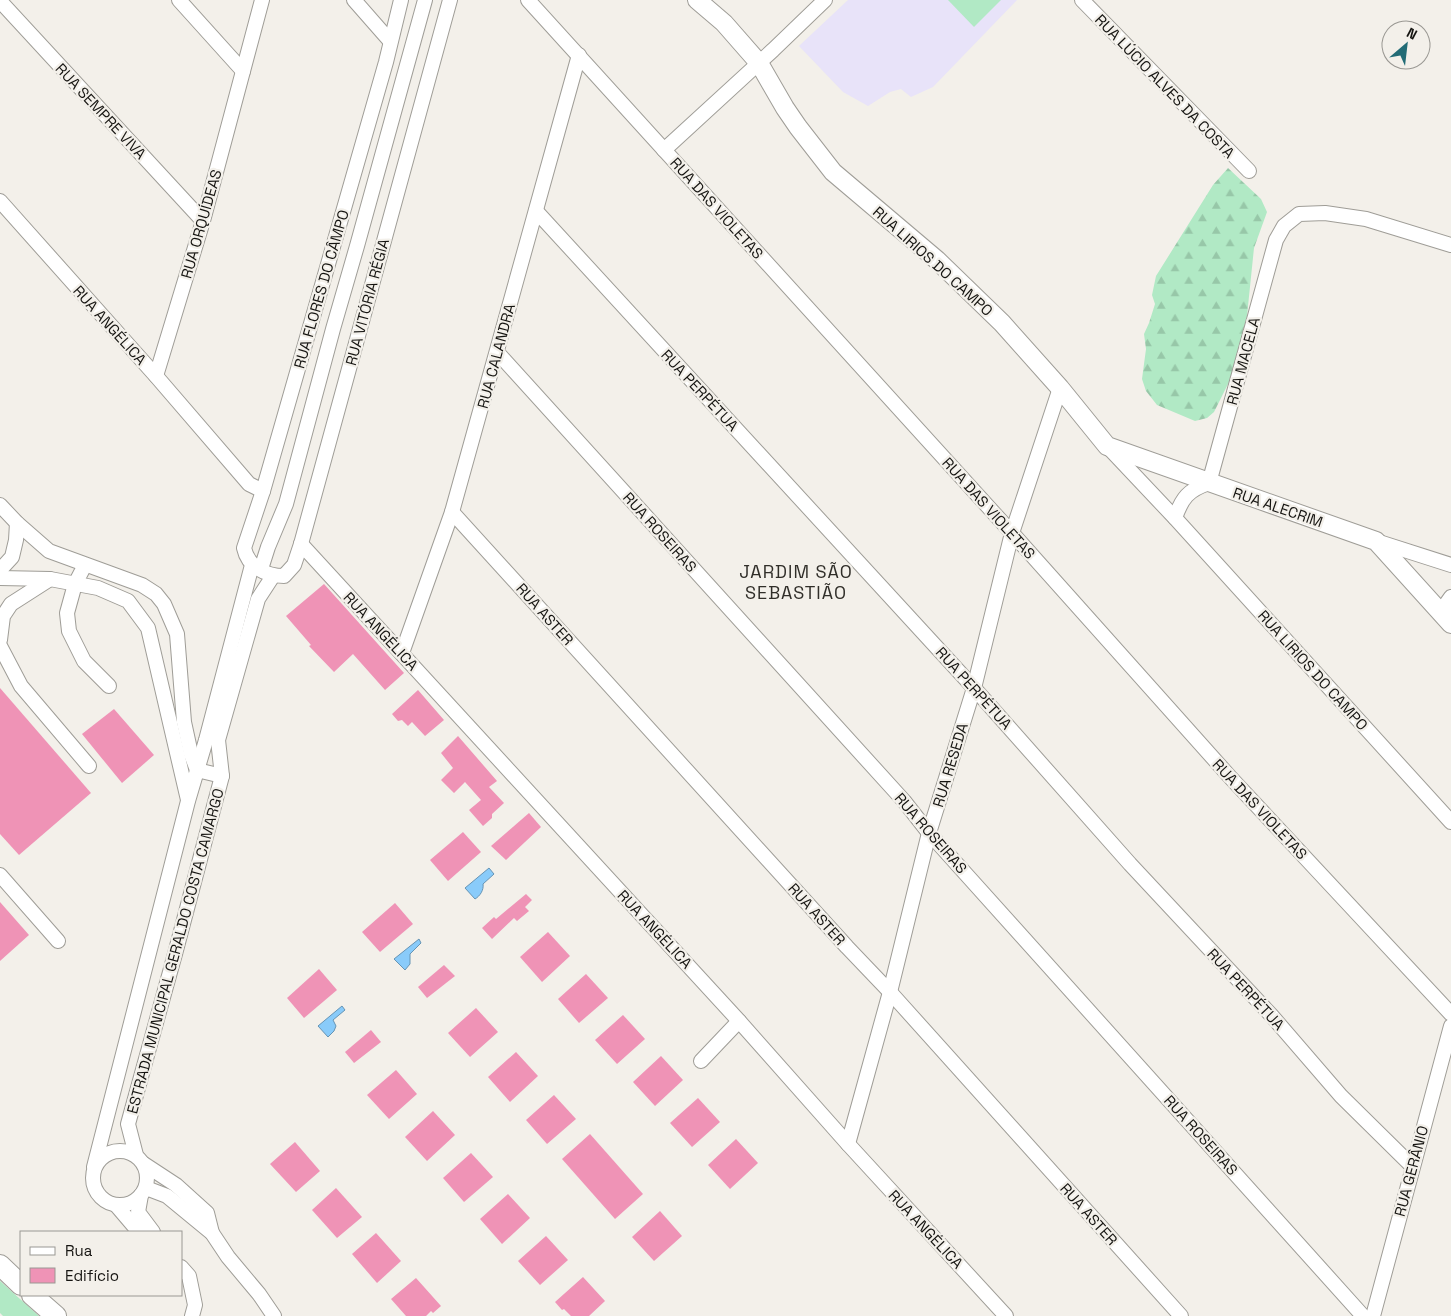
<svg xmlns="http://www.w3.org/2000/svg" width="1451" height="1316" viewBox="0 0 1451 1316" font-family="'Space Grotesk',sans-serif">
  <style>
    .education { fill: #e8e3f9 }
    .green { fill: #b1e9c5 }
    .forest { fill: url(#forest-firs) }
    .water { fill: #89cbfa; stroke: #6694b4 }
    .building { fill: #ef93b6 }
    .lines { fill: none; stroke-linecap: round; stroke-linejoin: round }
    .minor-casing { stroke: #9f9d97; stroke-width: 16 }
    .major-casing { stroke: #9f9d97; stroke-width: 20 }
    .highway-casing { stroke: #9f9d97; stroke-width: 22 }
    .minor { stroke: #fff; stroke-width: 14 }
    .major { stroke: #fff; stroke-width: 18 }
    .highway { stroke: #fff; stroke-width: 20 }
    .labels { text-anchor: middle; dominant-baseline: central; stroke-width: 4.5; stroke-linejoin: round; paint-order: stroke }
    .street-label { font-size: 15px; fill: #151411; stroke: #f3f0ea }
    .quarter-label { font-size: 18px; letter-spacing: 1px; fill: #302e29; stroke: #f3f0ea }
  </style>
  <defs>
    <pattern id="forest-firs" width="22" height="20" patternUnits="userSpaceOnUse" patternTransform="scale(1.25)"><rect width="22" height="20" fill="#b1e9c5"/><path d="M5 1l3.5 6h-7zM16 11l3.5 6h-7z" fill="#97c7a8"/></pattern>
  </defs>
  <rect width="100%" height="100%" fill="#f3f0ea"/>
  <!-- education -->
  <polygon class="education" points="848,0 1017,0 933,87 911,97 901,89 890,92 868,106 843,92 799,46"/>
  <!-- green -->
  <g class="green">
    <polygon points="948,0 1001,0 974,27"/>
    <polygon points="0,1281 39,1316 3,1316 0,1313"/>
  </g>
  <!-- forest -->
  <polygon class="forest" points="1228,168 1261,199 1267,212 1254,248 1247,316 1231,378 1214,412 1207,418 1195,421 1157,405 1146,391 1142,379 1146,349 1144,334 1149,323 1155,304 1152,295 1156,276 1213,185"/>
  <!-- water -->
  <g class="water">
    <path d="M489,868L494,874L483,884C484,890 480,896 475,899L465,888Z"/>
    <polygon points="419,939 421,943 410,954 410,964 405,970 394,959"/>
    <polygon points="342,1006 345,1010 333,1020 336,1026 334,1031 328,1037 318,1026"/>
  </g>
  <!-- building -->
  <g class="building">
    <polygon points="324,584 404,673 385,690 353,654 334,672 309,646 311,645 286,616"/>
    <polygon points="0,688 91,793 19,855 0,834"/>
    <polygon points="418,690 444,720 425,736 412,722 408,726 402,720 398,721 392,714"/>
    <polygon points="114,709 154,755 122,783 82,734"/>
    <polygon points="458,736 497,781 489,787 504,803 492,814 492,818 483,826 469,810 481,800 465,782 454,793 441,780 453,768 441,753"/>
    <polygon points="529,813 541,827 506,860 491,846"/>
    <polygon points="463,832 481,852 448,881 430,860"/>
    <polygon points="526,894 532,900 525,907 529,911 517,921 514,918 492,939 482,928 494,917 496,919"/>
    <polygon points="0,902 29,935 0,961"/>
    <polygon points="395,903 413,924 380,952 362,932"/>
    <polygon points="548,932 570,956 542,982 520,957"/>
    <polygon points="444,965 455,976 427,998 418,987"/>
    <polygon points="319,969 337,990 304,1018 287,998"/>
    <polygon points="586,974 608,998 579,1023 558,999"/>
    <polygon points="476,1008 498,1032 470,1057 448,1033"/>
    <polygon points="623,1015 645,1039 617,1064 595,1040"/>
    <polygon points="371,1030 381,1042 354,1063 345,1052"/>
    <polygon points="516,1052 538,1076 510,1102 488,1077"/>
    <polygon points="661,1056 683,1080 655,1106 633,1082"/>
    <polygon points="396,1070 417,1094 389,1119 367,1095"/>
    <polygon points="554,1095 576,1119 547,1144 526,1120"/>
    <polygon points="698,1098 720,1122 692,1147 670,1123"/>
    <polygon points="433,1111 455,1135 427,1161 405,1137"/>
    <polygon points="590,1134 643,1194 615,1219 562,1159"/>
    <polygon points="736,1139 758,1163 730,1189 708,1165"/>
    <polygon points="295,1142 320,1171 296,1192 270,1164"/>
    <polygon points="471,1153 493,1177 464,1202 443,1178"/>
    <polygon points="336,1188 362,1217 337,1238 312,1210"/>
    <polygon points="508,1194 530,1218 502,1244 480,1219"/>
    <polygon points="660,1211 682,1236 654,1261 632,1237"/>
    <polygon points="376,1233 401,1261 377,1283 352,1254"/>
    <polygon points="546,1236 568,1260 540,1285 518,1261"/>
    <polygon points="583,1277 605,1301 589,1316 571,1316 564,1309 562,1310 555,1302"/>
    <polygon points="416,1278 441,1306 433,1313 431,1311 426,1316 406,1316 391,1299"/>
  </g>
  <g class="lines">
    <!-- minor casing -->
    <g class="minor-casing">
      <g id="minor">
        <polyline points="179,0 243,71"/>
        <polyline points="354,0 390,41"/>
        <path d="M401,0L386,62L263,491L244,548C248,567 266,576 284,576L294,565L301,544L450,0"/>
        <polyline points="528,0 1012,533 1230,777 1451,1014"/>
        <polyline points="1082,0 1249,171"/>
        <polyline points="0,1 203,221"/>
        <polyline points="664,150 773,50 825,0"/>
        <polyline points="0,201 156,376 249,484 263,491"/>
        <polyline points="536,211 974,688 1130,864 1272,1016 1341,1096 1412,1166"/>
        <polyline points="497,352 904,801 929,833 1363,1316"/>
        <polyline points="156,376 203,221 262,0"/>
        <polyline points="1107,446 1175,518 1451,822"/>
        <polyline points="0,505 17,523 49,551 142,585 156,594 164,604 177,634 184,722 191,754 197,770 222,776"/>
        <polyline points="452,512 847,947 890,992 1181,1316"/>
        <path d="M1175,518C1182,498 1188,490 1209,483L1276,240L1284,226L1299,214L1325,213L1366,219L1451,245"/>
        <polyline points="1376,541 1451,565"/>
        <polyline points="301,544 739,1021 848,1144 1006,1316"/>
        <polyline points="85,565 75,584 67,613 69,631 84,661 109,686"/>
        <polyline points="261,569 268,547 286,504 333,329 357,246 425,0"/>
        <polyline points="0,570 12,557 16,540 17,523"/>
        <polyline points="0,578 50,579 98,588 128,601 148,628 188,800"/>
        <polyline points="1446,618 1446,604 1451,597"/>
        <polyline points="0,640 3,616 11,604 50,579"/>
        <polyline points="0,646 21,686 89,766"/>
        <polyline points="402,653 452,512 579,55"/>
        <polyline points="0,875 58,941"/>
        <polyline points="701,1061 739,1021"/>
        <polyline points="848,1144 890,992 929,833 974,688 1012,533 1060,388"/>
        <circle cx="120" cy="1178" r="27"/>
        <polyline points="136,1155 128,1124 175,954 222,776 218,740 258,599 273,576"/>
        <polyline points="144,1164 176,1185 207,1213 212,1233"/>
        <polyline points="94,1167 188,801 206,740 252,565"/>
        <polyline points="146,1188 167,1196 212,1233 228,1257 259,1294 274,1316"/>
        <polyline points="141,1195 138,1212 153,1232"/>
        <polyline points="116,1205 139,1232"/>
        <polyline points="181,1267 189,1276 195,1305 192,1316"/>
        <polyline points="1373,1316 1451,1026"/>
      </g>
    </g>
    <!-- major casing -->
    <g class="major-casing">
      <polyline id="major" points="697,0 724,23 759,63 785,108 798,127 833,172 937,260 1002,323 1060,388 1107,446 1376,541 1451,624"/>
    </g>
    <!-- highway casing -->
    <g class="highway-casing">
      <g id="highway">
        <polyline points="0,1265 21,1285"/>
        <polyline points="32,1295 56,1316"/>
      </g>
    </g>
    <!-- minor -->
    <use href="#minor" class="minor"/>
    <!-- major -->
    <use href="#major" class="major"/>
    <!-- highway -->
    <use href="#highway" class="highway"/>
  </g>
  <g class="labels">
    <!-- street labels -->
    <g class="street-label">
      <text transform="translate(1165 86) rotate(46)">RUA LÚCIO ALVES DA COSTA</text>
      <text transform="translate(101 111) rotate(47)">RUA SEMPRE VIVA</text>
      <text transform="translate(717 208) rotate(48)">RUA DAS VIOLETAS</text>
      <text transform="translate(201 224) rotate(-74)">RUA ORQUÍDEAS</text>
      <text transform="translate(933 261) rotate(42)">RUA LIRIOS DO CAMPO</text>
      <text transform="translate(321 289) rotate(-74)">RUA FLORES DO CÂMPO</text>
      <text transform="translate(367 302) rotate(-75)">RUA VITÓRIA RÉGIA</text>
      <text transform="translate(110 325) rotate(48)">RUA ANGÉLICA</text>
      <text transform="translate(496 356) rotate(-75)">RUA CALANDRA</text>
      <text transform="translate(1243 361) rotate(-75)">RUA MACELA</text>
      <text transform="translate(700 390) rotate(47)">RUA PERPÉTUA</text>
      <text transform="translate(1278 507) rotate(19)">RUA ALECRIM</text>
      <text transform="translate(989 508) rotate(48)">RUA DAS VIOLETAS</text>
      <text transform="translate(660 532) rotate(48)">RUA ROSEIRAS</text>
      <text transform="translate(545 614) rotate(48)">RUA ASTER</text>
      <text transform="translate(381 631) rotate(47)">RUA ANGÉLICA</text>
      <text transform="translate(1313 670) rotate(48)">RUA LIRIOS DO CAMPO</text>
      <text transform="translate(974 688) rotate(48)">RUA PERPÉTUA</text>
      <text transform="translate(950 765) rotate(-73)">RUA RESEDA</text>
      <text transform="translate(1260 809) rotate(47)">RUA DAS VIOLETAS</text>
      <text transform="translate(931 833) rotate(49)">RUA ROSEIRAS</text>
      <text transform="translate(817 914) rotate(48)">RUA ASTER</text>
      <text transform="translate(655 929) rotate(47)">RUA ANGÉLICA</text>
      <text transform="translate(175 951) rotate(-75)">ESTRADA MUNICIPAL GERALDO COSTA CAMARGO</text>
      <text transform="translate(1246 989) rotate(47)">RUA PERPÉTUA</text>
      <text transform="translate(1201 1135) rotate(48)">RUA ROSEIRAS</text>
      <text transform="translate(1411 1171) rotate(-75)">RUA GERÂNIO</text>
      <text transform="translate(1089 1214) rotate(48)">RUA ASTER</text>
      <text transform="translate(926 1229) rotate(47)">RUA ANGÉLICA</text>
    </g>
    <!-- quarter labels -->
    <g class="quarter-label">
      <text x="796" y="571">JARDIM SÃO<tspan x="796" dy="21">SEBASTIÃO</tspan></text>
    </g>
  </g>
  <!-- legend -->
  <rect x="20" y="1231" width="162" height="65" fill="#f3f0ea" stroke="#9a9893"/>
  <rect x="30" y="1247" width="25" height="8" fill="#ffffff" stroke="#9a9893"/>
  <text x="65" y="1256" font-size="15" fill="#151411">Rua</text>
  <rect x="30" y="1268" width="25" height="15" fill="#ef93b6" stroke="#9a9893"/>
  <text x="65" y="1281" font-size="15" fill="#151411">Edifício</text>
  <!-- north arrow -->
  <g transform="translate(1406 45) rotate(28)"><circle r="24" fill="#f3f0ea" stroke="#9a9893"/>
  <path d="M0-4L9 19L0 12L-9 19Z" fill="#226c76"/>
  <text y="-8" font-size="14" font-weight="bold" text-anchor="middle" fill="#151411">N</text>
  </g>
</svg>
